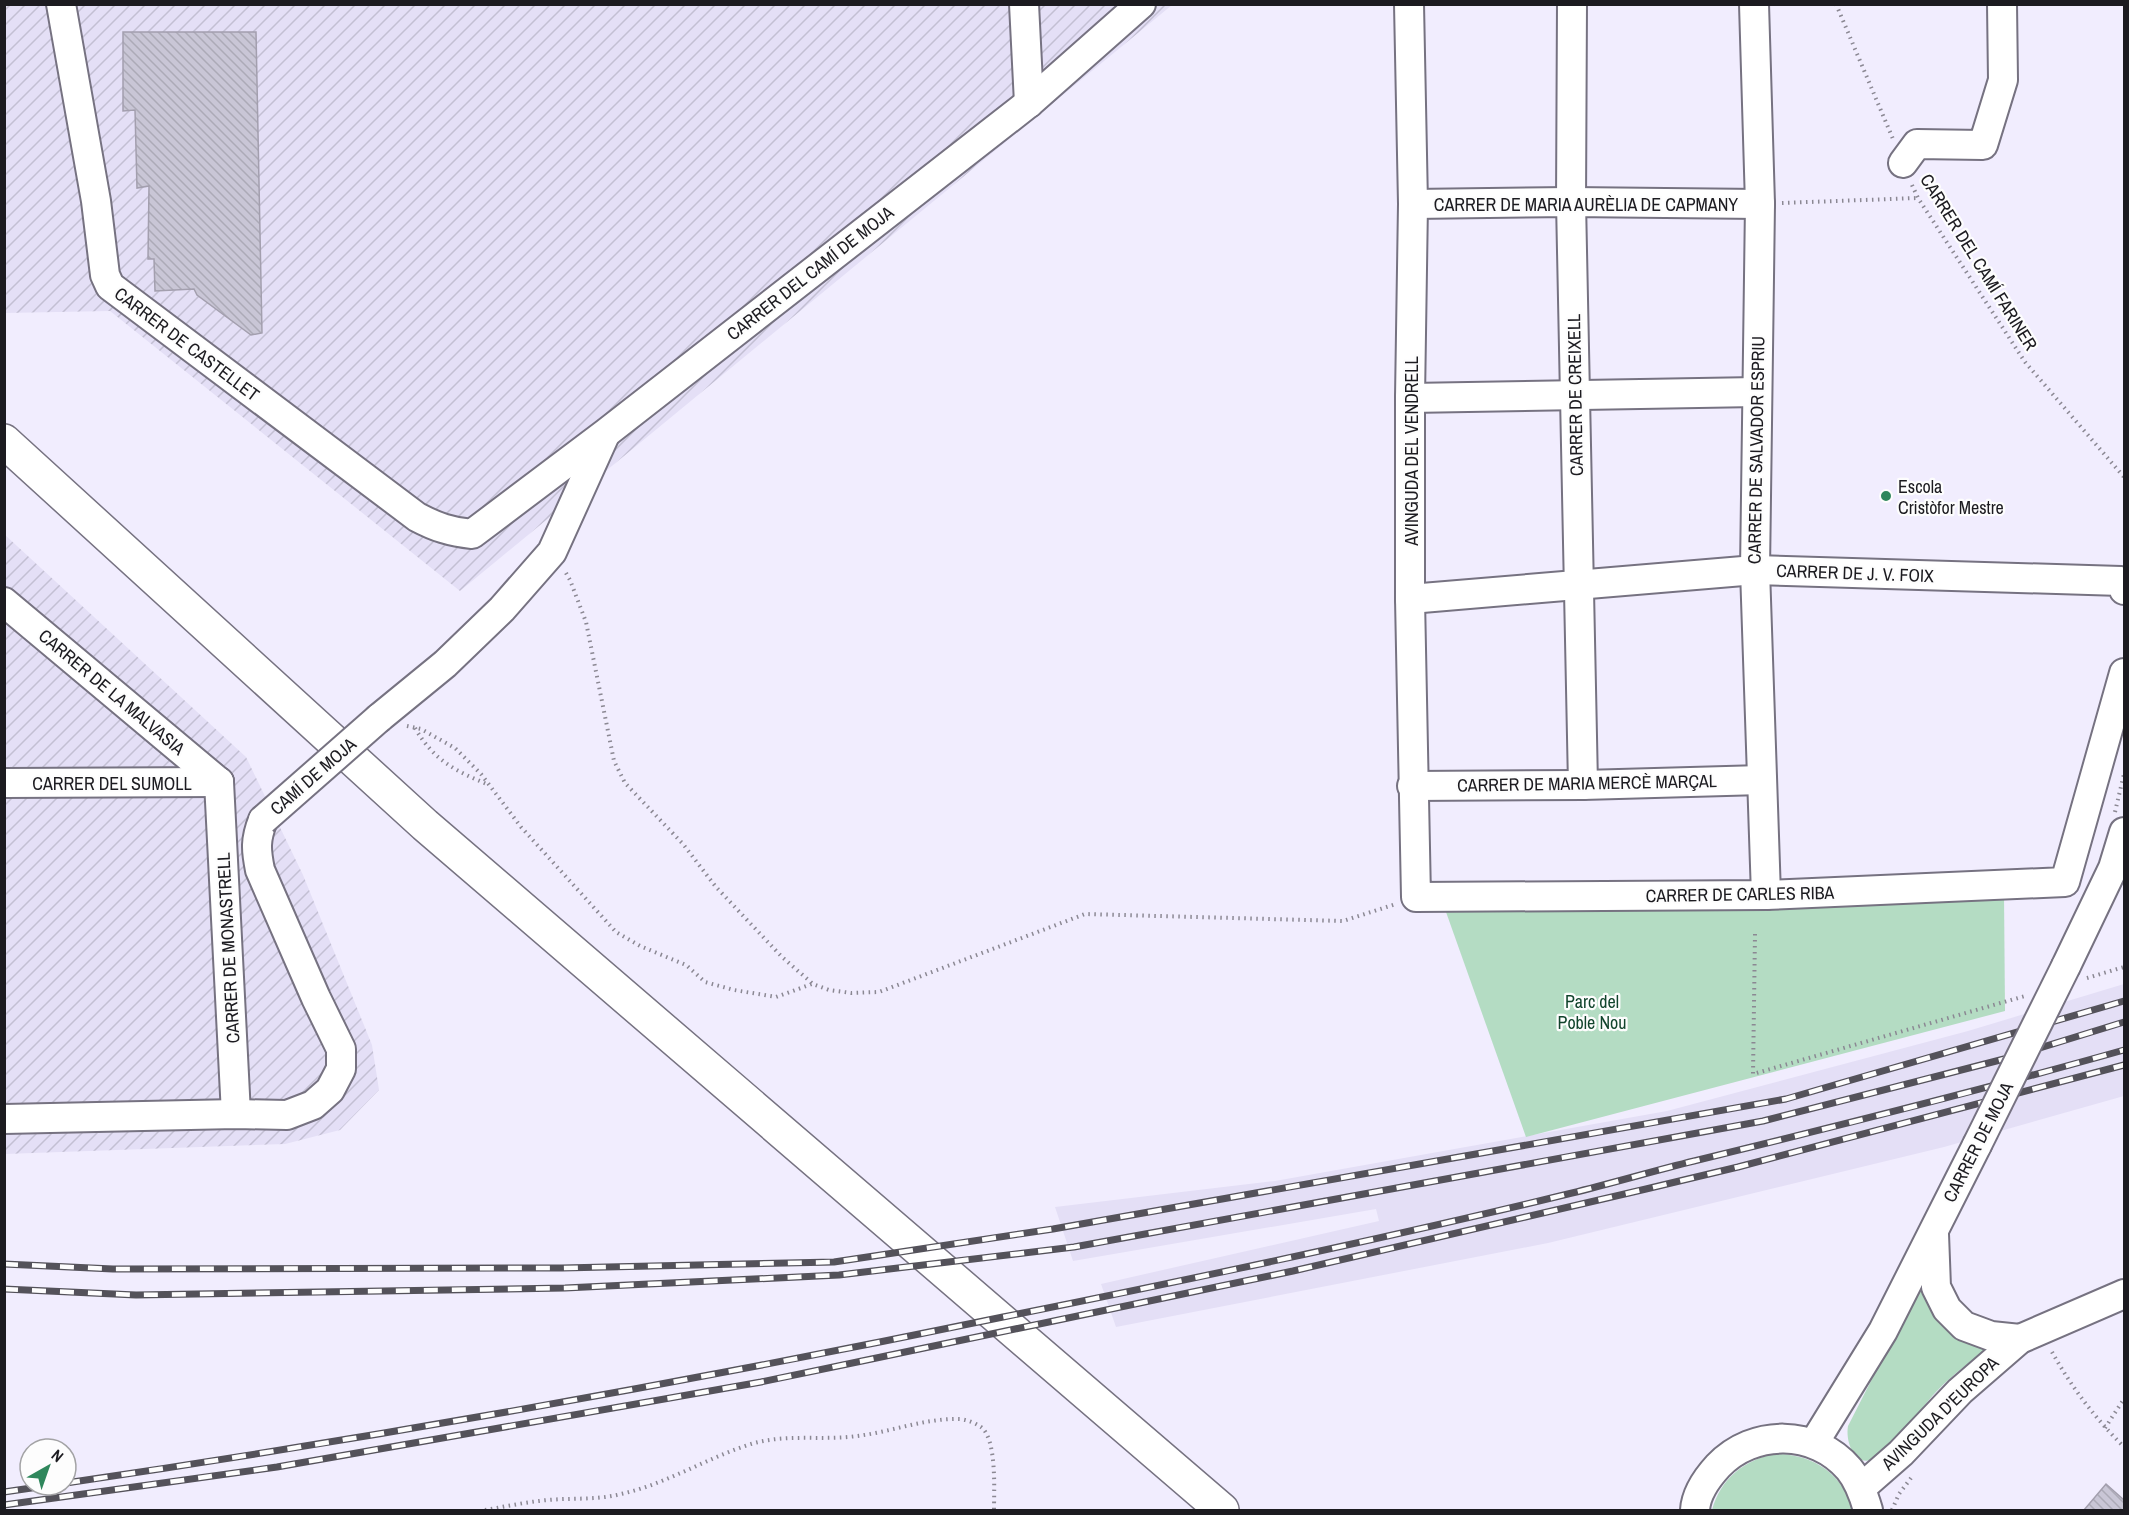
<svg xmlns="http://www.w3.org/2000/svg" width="2129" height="1515" viewBox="0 0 2129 1515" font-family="'Archivo Narrow',sans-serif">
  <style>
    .built { fill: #e4dff6 }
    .industrial { fill: url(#industrial-furrows) }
    .green { fill: #b4dcc3 }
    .building { fill: url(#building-back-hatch); stroke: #a39fae; stroke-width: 1.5 }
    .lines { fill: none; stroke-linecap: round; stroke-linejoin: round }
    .minor-casing { stroke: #767281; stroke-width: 32 }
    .highway-casing { stroke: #767281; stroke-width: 36 }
    .path { stroke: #8b8893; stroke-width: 4; stroke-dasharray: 1.5 4.5; stroke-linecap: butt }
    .minor { stroke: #fff; stroke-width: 28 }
    .highway { stroke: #fff; stroke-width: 33 }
    .rail-casing { stroke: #54525a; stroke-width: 7 }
    .rail { stroke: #fdfdfd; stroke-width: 4.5; stroke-dasharray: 14; stroke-linecap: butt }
    .minor-bridge-casing { stroke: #767281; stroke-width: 32; stroke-linecap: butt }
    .minor-bridge { stroke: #fff; stroke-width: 28 }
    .poi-dot { fill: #2f875c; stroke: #fdfdfd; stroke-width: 2 }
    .labels { text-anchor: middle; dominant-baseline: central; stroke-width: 4.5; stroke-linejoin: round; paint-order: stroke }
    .street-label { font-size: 18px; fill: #1c1b20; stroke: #fdfdfd }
    .poi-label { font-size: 18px; fill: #1c1b20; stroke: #fdfdfd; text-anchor: start }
    .park-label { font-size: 18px; fill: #11442c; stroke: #fdfdfd }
  </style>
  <defs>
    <pattern id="industrial-furrows" width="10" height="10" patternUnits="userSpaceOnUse" patternTransform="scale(1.5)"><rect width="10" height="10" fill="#e4dff6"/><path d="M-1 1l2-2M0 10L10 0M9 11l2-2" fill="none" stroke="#c3bfd3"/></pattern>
    <pattern id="building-back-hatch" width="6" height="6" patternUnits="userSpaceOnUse" patternTransform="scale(1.5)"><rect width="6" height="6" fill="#c9c6d6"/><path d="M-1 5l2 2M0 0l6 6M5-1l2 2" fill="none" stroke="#acaab7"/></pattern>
  </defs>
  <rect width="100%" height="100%" fill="#f1edfe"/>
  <!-- built -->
  <polygon class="built" points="2124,984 2124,1096 1944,1147 1548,1243 1116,1327 1101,1284 1379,1221 1376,1209 1073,1261 1055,1207 1275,1181 1667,1111 1968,1031"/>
  <!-- industrial -->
  <g class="industrial">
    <polygon points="4,5 1172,5 460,591 110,311 5,313"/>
    <polygon points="4,534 246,757 303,875 372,1045 379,1090 340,1130 285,1144 5,1154"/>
  </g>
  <!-- green -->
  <g class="green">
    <polygon points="2004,894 2005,1011 1526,1137 1446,912"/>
    <path d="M1922,1281L1996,1342C1975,1358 1954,1373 1936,1392C1917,1412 1900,1442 1877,1457C1856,1471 1845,1443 1848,1426Z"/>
    <path d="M1776,1454C1813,1454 1843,1474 1853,1510H1712C1720,1479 1745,1459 1776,1454Z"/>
  </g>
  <!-- building -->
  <g class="building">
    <polygon points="123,32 256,32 262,333 251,335 197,295 194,289 155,291 154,259 148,259 149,186 137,188 135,110 123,111"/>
    <polygon points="2106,1484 2124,1500 2124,1510 2084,1510"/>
  </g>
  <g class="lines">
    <!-- minor casing -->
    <g class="minor-casing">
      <g id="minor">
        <path d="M61,4L96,201L105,275L110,286L417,517C436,527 451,532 472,534L606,433L1029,103L1141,4"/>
        <polyline points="1024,4 1029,103"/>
        <polyline points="1409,4 1413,204 1410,398 1410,599 1416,897 1766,895 2065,882 2124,673"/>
        <polyline points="1572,4 1571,202 1583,785"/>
        <polyline points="1754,4 1760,204 1755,570 1766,895"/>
        <polyline points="1903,163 1917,144 1983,145 2003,80 2002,4"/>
        <polyline points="1413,204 1571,202 1760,204"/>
        <polyline points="1410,398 1757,392"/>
        <polyline points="1410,599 1755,570 2121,581 2124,590"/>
        <polyline points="4,602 219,782"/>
        <polyline points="379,718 445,664 502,609 552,552 604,437"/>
        <polyline points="219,782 236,1114"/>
        <polyline points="4,783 219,782"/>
        <polyline points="1412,786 1583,785 1762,780"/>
        <polyline points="2066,966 2113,868 2124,832"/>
        <path d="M4,1119L236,1114L287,1115L313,1105L330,1090L341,1069V1049L316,998L260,870C256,850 255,840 263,820"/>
        <polyline points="1934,1234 1936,1287 1947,1309 1964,1326 1991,1336 2020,1339"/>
        <polyline points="1814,1443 1883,1331 1977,1145"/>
        <polyline points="1861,1488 1901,1453 1960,1391 2020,1339 2124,1294"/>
        <path d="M1695,1510C1696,1494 1707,1478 1718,1466C1753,1429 1815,1429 1849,1469C1859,1481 1864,1496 1868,1510"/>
      </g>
    </g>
    <!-- highway casing -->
    <g class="highway-casing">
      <polyline id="highway" points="4,441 425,825 1222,1510"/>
    </g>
    <!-- path -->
    <g class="path">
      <polyline points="1836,4 1893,139"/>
      <polyline points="1912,185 1918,198 2025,362 2124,477"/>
      <polyline points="1782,203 1918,198"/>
      <polyline points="566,573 570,580 586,622 614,761 625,783 683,844 716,887 782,957 813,984 829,990 851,993 879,992 1085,914 1343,921 1396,904"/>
      <polyline points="407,726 421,729 455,748 481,774 521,827 616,932 640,946 686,965 705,982 734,990 776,997 812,984"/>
      <path d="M415,728C434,761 456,771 489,785"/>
      <polyline points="2115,812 2124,774"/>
      <polyline points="1755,934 1753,1074 2025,996"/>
      <polyline points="2087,978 2124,967"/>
      <path d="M2052,1352C2072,1388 2095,1418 2124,1447"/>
      <polyline points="2105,1428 2124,1399"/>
      <path d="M485,1510C503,1507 521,1503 539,1501C567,1497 594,1501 621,1494C666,1484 705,1459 748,1445C783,1433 821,1441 857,1436C891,1432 925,1418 960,1419C968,1420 975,1423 981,1427C997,1439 994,1491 994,1510"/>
      <polyline points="1892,1510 1899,1494 1911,1478"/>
    </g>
    <!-- minor -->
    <use href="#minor" class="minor"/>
    <!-- highway -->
    <use href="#highway" class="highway"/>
    <!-- rail casing -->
    <g class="rail-casing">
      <g id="rail">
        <polyline points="4,1264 113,1269 562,1268 834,1262 1053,1229 1786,1099 2124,1001"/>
        <polyline points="4,1289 136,1295 565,1288 839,1275 1074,1247 1763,1121 2004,1059 2124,1022"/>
        <path d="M66,1483C380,1437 693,1381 1003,1317C1193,1279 1383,1239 1572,1193C1613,1183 1653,1171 1694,1161C1838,1126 1982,1090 2124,1050"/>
        <polyline points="4,1492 52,1485"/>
        <polyline points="4,1505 277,1467 761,1382 862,1361 1293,1271 1646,1189 1738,1167 2124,1065"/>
      </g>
    </g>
    <!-- rail -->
    <use href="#rail" class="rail"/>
    <!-- minor-bridge casing -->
    <g class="minor-bridge-casing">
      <g id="minor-bridge">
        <polyline points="263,820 379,718"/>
        <polyline points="1977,1145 2066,966"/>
      </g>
    </g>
    <!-- minor-bridge -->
    <use href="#minor-bridge" class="minor-bridge"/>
  </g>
  <!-- markers -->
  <circle class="poi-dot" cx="1886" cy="496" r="6"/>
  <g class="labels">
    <!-- street labels -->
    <g class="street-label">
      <text x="1586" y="204">CARRER DE MARIA AURÈLIA DE CAPMANY</text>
      <text transform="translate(1979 262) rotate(58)">CARRER DEL CAMÍ FARINER</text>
      <text transform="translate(810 273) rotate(-38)">CARRER DEL CAMÍ DE MOJA</text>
      <text transform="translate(187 344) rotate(37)">CARRER DE CASTELLET</text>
      <text transform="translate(1575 395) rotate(-91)">CARRER DE CREIXELL</text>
      <text transform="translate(1756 450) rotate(-89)">CARRER DE SALVADOR ESPRIU</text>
      <text transform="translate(1411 451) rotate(-90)">AVINGUDA DEL VENDRELL</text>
      <text transform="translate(1855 573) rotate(2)">CARRER DE J. V. FOIX</text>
      <text transform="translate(112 692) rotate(40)">CARRER DE LA MALVASIA</text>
      <text transform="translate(313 776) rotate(-41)">CAMÍ DE MOJA</text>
      <text x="112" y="783">CARRER DEL SUMOLL</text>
      <text transform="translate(1587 783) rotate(-1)">CARRER DE MARIA MERCÈ MARÇAL</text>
      <text transform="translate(1740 894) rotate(-1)">CARRER DE CARLES RIBA</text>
      <text transform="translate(228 948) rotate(-93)">CARRER DE MONASTRELL</text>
      <text transform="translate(1978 1142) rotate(-63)">CARRER DE MOJA</text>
      <text transform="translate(1940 1413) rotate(-44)">AVINGUDA D'EUROPA</text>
    </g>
    <!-- poi labels -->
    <g class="poi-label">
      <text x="1898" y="486">Escola<tspan x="1898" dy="21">Cristòfor Mestre</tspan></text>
    </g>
    <!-- park labels -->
    <g class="park-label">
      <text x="1592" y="1001">Parc del<tspan x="1592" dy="21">Poble Nou</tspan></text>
    </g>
  </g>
  <!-- border -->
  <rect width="2129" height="1515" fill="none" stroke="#1c1b20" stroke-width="12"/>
  <!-- north arrow -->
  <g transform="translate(48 1467) rotate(40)"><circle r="28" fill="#fdfdfd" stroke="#a3a3a5" stroke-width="1.5"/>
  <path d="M0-4.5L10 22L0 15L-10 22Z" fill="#2f875c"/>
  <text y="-9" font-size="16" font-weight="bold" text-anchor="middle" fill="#1c1b20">N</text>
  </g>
</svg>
